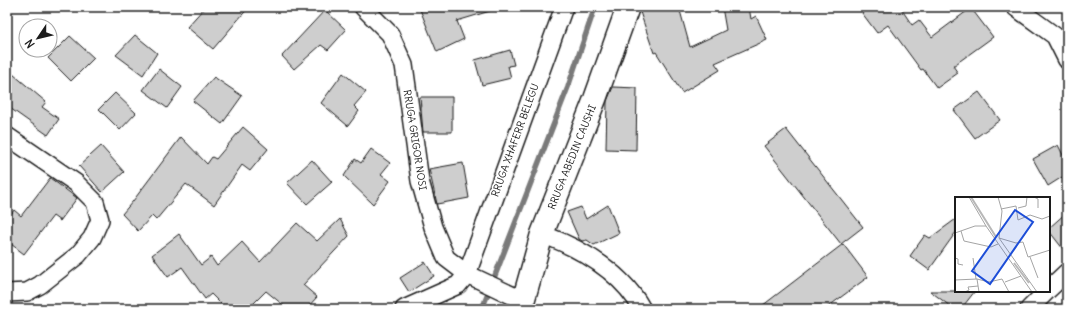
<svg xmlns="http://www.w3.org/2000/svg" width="1074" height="316" viewBox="0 0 1074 316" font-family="Delius,sans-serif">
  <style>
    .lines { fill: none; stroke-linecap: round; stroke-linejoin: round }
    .stream { stroke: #7a7a7a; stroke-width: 5.5 }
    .building { fill: #cecece; stroke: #1c1c1c }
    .minor-casing { stroke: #1c1c1c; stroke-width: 20 }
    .secondary-casing { stroke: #1c1c1c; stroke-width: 25 }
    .minor { stroke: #fff; stroke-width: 17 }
    .secondary { stroke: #fff; stroke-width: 22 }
    .labels { text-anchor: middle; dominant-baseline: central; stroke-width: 3.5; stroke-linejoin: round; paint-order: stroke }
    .street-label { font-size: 10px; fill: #1c1c1c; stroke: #fff }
    .inset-river { fill: none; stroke: #b8b8b8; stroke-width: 2 }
    .inset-road { fill: none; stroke: #a4a4a4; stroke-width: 1 }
    .view { fill: #1d4ed8; fill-opacity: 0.15; stroke: #1d4ed8; stroke-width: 2 }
    .inset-edge { fill: none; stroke: #1c1c1c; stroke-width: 2 }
  </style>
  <rect width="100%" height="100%" fill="#fff"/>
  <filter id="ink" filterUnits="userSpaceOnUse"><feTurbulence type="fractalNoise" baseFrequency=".025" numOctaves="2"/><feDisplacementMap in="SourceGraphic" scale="8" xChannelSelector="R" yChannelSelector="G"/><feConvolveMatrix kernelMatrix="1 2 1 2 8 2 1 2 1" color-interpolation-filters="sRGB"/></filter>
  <g filter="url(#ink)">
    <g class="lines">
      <!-- stream -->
      <polyline class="stream" points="482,309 568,87 595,7"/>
    </g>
    <!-- building -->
    <g class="building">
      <polygon points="205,7 249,7 213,49 187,27"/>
      <polygon points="419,7 489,7 490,11 457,21 464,39 437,52"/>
      <polygon points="657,7 679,7 690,47 726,30 722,7 749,7 751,19 756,16 767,40 715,63 720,70 682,93 656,52 654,53 640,12"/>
      <polygon points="870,7 900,7 912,25 919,20 932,37 971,8 993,37 953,66 958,73 937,88 923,69 921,70 888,25 877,33 862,13"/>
      <polygon points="325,10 346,30 328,50 321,45 294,69 282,56"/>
      <polygon points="135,35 157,53 143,75 116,55"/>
      <polygon points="70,36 94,58 71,81 48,58"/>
      <polygon points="510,50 514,65 508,66 511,78 482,85 475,60"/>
      <polygon points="7,69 46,102 42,107 59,119 48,135 7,106"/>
      <polygon points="159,69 182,87 167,108 143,90"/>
      <polygon points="343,73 366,92 354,106 359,111 348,126 321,103"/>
      <polygon points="214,77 242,96 222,124 193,101"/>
      <polygon points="613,87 637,88 636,150 606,149 607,101"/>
      <polygon points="979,92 1000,120 975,138 954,110"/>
      <polygon points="115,93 136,113 120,130 99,109"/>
      <polygon points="420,97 452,97 452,132 423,132"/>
      <polygon points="243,127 268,149 250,171 242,165 214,205 186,184 156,220 152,216 138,231 122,214 133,201 181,137 207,164 212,157 216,159"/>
      <polygon points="786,129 863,227 841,244 764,146"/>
      <polygon points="1058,145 1067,163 1067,174 1048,186 1033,159"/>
      <polygon points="101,146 124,172 102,192 79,166"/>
      <polygon points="371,149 390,163 381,174 390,181 373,204 344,176 355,159 361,163"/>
      <polygon points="312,160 332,182 307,204 287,183"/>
      <polygon points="463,163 469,198 437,204 429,169"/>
      <polygon points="50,178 77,198 60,221 53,216 24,254 7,241 7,220 14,210 21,216"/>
      <polygon points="608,205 619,233 594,245 587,240 582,241 579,239 567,212 581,207 586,219"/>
      <polygon points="1067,212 1067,254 1049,231 1049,228"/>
      <polygon points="340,219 349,236 303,285 317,297 306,309 288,309 266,291 248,309 226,309 211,294 205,299 182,267 168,277 152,255 179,234 201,265 211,257 217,266 242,242 260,262 297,223 317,241"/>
      <polygon points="956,219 956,232 929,270 910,256 925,235 930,238"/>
      <polygon points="843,244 868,277 825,309 758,309"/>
      <polygon points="425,262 434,276 409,292 400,278"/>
      <polygon points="930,291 975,291 961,309 954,309"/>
    </g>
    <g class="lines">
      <!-- minor casing -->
      <g class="minor-casing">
        <g id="minor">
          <polyline points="363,7 390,34 404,65 420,181 433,227 446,258 467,274 524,301"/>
          <polyline points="1015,7 1055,36 1067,60"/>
          <polyline points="7,136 76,183 95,202 100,220 92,238 78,255 40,285 27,292 7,293"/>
          <path d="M542,234C582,249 621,271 642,309"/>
          <polyline points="1049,289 1067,272"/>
          <polyline points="404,309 458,285 467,274 564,7"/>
          <polyline points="1029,309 1047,291"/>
        </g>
      </g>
      <!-- secondary casing -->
      <g class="secondary-casing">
        <polyline id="secondary" points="521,309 542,234 595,99 628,7"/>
      </g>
      <!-- minor -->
      <use href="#minor" class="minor"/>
      <!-- secondary -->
      <use href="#secondary" class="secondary"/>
    </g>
  </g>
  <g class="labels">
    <!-- street labels -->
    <g class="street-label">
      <text transform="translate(415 140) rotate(81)">RRUGA GRIGOR NOSI</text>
      <text transform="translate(515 140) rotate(-70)">RRUGA XHAFERR BELEGU</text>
      <text transform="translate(572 157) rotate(-68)">RRUGA ABEDIN CAUSHI</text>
    </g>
  </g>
  <!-- overview -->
  <g transform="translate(955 197)">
    <rect width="95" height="95" fill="#fff"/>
    <path class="inset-river" d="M16,0L41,40M59,66L74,86"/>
    <path class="inset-road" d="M14,0L31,29M43,0L47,14L44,41M79,0L83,2V11M63,11L71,9L72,0M46,12L61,9L63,23L75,18L87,22L95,19M6,34L9,44L36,50L43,47M0,36L20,29H31L77,95M44,41L82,95M44,41L61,46L68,45L73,60L95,53M75,60L83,81M0,61L3,62V67L8,68M18,61L21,82M22,82L24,95M0,83L22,82L34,85L47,82L54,95M50,85L66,79M10,95L14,93L13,90L23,89"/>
    <path class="view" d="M60,13L78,25L35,87L17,74Z"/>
    <rect width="95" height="95" class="inset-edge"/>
  </g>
  <!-- margin -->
  <rect width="1074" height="316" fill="none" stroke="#fff" stroke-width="24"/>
  <rect x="12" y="12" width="1050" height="292" fill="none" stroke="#1c1c1c" stroke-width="1.5" filter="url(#ink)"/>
  <!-- north arrow -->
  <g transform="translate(38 38) rotate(235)"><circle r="19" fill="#ffffff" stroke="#a4a4a4"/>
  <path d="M0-3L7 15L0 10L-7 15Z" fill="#1c1c1c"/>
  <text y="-6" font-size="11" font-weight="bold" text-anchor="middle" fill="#1c1c1c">N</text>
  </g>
</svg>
